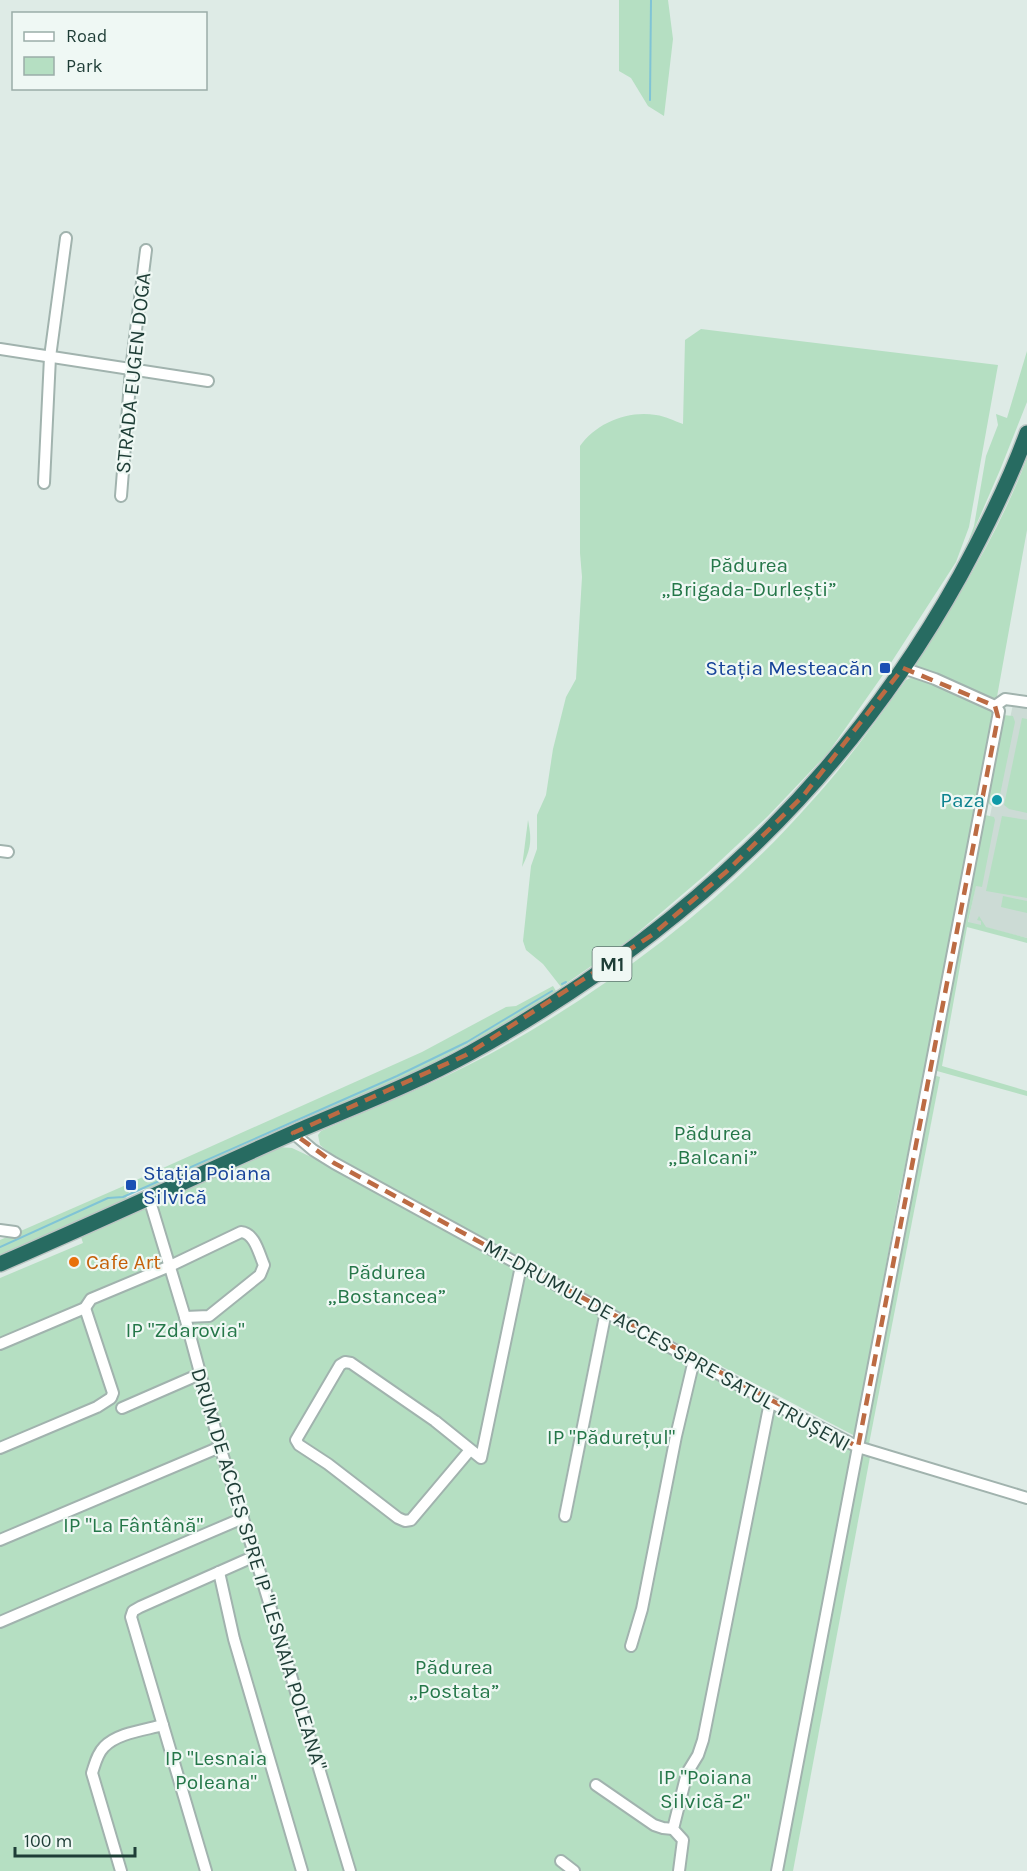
<svg xmlns="http://www.w3.org/2000/svg" width="1027" height="1871" viewBox="0 0 1027 1871" font-family="Karla,sans-serif">
  <style>
    .built { fill: #ccdbd5 }
    .green { fill: #b5dfc2 }
    .lines { fill: none; stroke-linecap: round; stroke-linejoin: round }
    .stream { stroke: #80c4d6; stroke-width: 2 }
    .minor-casing { stroke: #a1b3ae; stroke-width: 14 }
    .highway-casing { stroke: #bcc5c3; stroke-width: 18 }
    .minor { stroke: #fff; stroke-width: 10 }
    .highway { stroke: #276b61; stroke-width: 15 }
    .marked { fill: none; stroke: #bc6b43; stroke-width: 4.5; stroke-dasharray: 12 8; stroke-linejoin: round }
    .transit-dot { fill: #1a4fb4; stroke: #eff8f4; stroke-width: 2 }
    .culture-dot { fill: #0f9aa8; stroke: #eff8f4; stroke-width: 2 }
    .food-dot { fill: #e8710a; stroke: #eff8f4; stroke-width: 2 }
    .labels { text-anchor: middle; dominant-baseline: central; stroke-width: 4.5; stroke-linejoin: round; paint-order: stroke }
    .shield { fill: #eff8f4; stroke: #5d756f; stroke-width: 1.5 }
    .shield-label { font-size: 20px; font-weight: bold; fill: #1e3d36 }
    .street-label { font-size: 21px; fill: #1e3d36; stroke: #eff8f4 }
    .park-label { font-size: 21px; fill: #257749; stroke: #eff8f4 }
    .transit-label { font-size: 21px; fill: #164399; stroke: #eff8f4; text-anchor: end }
    .culture-label { font-size: 21px; fill: #0d838f; stroke: #eff8f4; text-anchor: end }
    .food-label { font-size: 21px; fill: #c56008; stroke: #eff8f4; text-anchor: start }
  </style>
  <rect width="100%" height="100%" fill="#deebe6"/>
  <!-- built -->
  <polygon class="built" points="1013,704 1027,707 1027,938 968,923"/>
  <!-- green -->
  <g class="green">
    <polygon points="619,0 668,0 673,39 664,116 648,106 631,78 619,71"/>
    <path d="M701,329L998,365L969,527L956,562L885,672L828,753L768,816L704,876L629,940L561,987L543,964L526,950L523,941L531,866L537,849V815L546,795L553,749L566,697L576,679L582,577L580,553V446C596,423 628,410 656,415C665,416 674,421 683,424L685,340Z"/>
    <polygon points="1027,351 1027,402 1000,470 964,553 974,526 986,456 998,425 996,414 1007,418"/>
    <path d="M1027,458V530L952,947L899,1194L855,1436L662,1335L337,1159L320,1145L318,1135L321,1131C377,1106 436,1083 490,1054C610,988 721,904 811,802C846,764 875,722 906,680L915,676L920,669L914,666C957,601 1000,530 1027,458Z"/>
    <polygon points="1003,715 1013,716 1015,722 1000,795 994,795 992,806 989,804 986,799"/>
    <polygon points="1022,718 1027,719 1027,813 1009,809 1004,805"/>
    <polygon points="985,815 994,817 995,820 982,887 976,886 968,922 981,925 981,921 977,920 979,916 986,927 1027,938 1027,943 967,927 942,1066 1027,1091 1027,1096 937,1071 935,1069 984,816"/>
    <polygon points="1002,816 1027,820 1027,898 986,891"/>
    <path d="M528,820C532,841 531,848 522,867Z"/>
    <polygon points="1003,896 1027,901 1027,913 1001,907"/>
    <polygon points="553,986 556,991 512,1020 425,1067 150,1189 138,1189 134,1181 422,1052 506,1007 516,1006"/>
    <polygon points="933,1075 940,1077 869,1444 862,1442"/>
    <polygon points="278,1147 292,1148 339,1170 850,1447 852,1451 772,1871 0,1871 0,1278 83,1243 81,1237 142,1208 157,1207 170,1202 173,1195"/>
    <polygon points="126,1185 129,1192 125,1200 0,1255 0,1240"/>
    <polygon points="862,1456 870,1457 793,1871 782,1871"/>
  </g>
  <g class="lines">
    <!-- stream -->
    <g class="stream">
      <polyline points="650,100 651,0"/>
      <polyline points="562,984 566,982"/>
      <polyline points="0,1247 108,1198 123,1197 397,1076 467,1042 552,991"/>
    </g>
    <!-- minor casing -->
    <g class="minor-casing">
      <g id="minor">
        <polyline points="0,349 208,381"/>
        <polyline points="44,483 50,357 66,238"/>
        <polyline points="121,496 131,370 146,250"/>
        <polyline points="903,668 935,679 995,706 999,711 998,717 858,1447 1027,1498"/>
        <polyline points="995,706 1005,699 1027,702"/>
        <polyline points="0,851 8,852"/>
        <polyline points="293,1133 313,1150 334,1163 770,1402 858,1447 777,1871"/>
        <polyline points="149,1198 185,1317 220,1447 255,1556 350,1871"/>
        <polyline points="0,1230 15,1232"/>
        <path d="M0,1344L85,1308L91,1299L170,1266L241,1232C255,1233 259,1254 264,1265L260,1275L209,1316L185,1317"/>
        <polyline points="122,1408 200,1374"/>
        <polyline points="0,1448 97,1407 111,1398 113,1393 85,1308"/>
        <polyline points="470,1450 411,1520 405,1521 398,1518 328,1464 299,1445 296,1440 340,1365 345,1362 351,1363 435,1421 481,1458 521,1266"/>
        <polyline points="565,1516 606,1311"/>
        <polyline points="0,1540 220,1447"/>
        <polyline points="219,1572 234,1639 302,1871"/>
        <polyline points="0,1622 243,1518"/>
        <polyline points="631,1646 642,1609 676,1436 694,1360"/>
        <polyline points="596,1785 654,1825 663,1828 673,1829"/>
        <polyline points="561,1861 574,1871"/>
        <path d="M121,1871L92,1773C95,1764 97,1754 104,1747C117,1733 145,1730 163,1725"/>
        <polyline points="206,1871 131,1617 133,1611 140,1607 255,1556"/>
        <polyline points="679,1871 683,1840 673,1829 687,1773 698,1755 703,1740 770,1402"/>
      </g>
    </g>
    <!-- highway casing -->
    <g class="highway-casing">
      <path id="highway" d="M0,1264C99,1221 196,1176 295,1132C353,1107 414,1084 470,1053C678,937 844,785 960,576C985,530 1009,483 1027,433"/>
    </g>
    <!-- minor -->
    <use href="#minor" class="minor"/>
    <!-- highway -->
    <use href="#highway" class="highway"/>
  </g>
  <!-- marked area -->
  <path class="marked" d="M903,668L995,706L998,717L858,1447L334,1163L293,1133L466,1055L652,935L726,872L803,796Z"/>
  <!-- markers -->
  <g class="transit-dot">
    <rect x="879" y="662" width="12" height="12" rx="3"/>
    <rect x="125" y="1179" width="12" height="12" rx="3"/>
  </g>
  <circle class="culture-dot" cx="997" cy="800" r="6"/>
  <circle class="food-dot" cx="74" cy="1262" r="6"/>
  <g class="labels">
    <!-- shield labels -->
    <rect class="shield" x="592.5" y="947" width="39" height="34" rx="4.5"/>
    <g class="shield-label">
      <text x="612" y="964">M1</text>
    </g>
    <!-- street labels -->
    <g class="street-label">
      <text transform="translate(133 373) rotate(-84)">STRADA EUGEN DOGA</text>
      <text transform="translate(667 1345) rotate(29)">M1-DRUMUL DE ACCES SPRE SATUL TRUȘENI</text>
      <text transform="translate(259 1569) rotate(73)">DRUM DE ACCES SPRE IP "LESNAIA POLEANA"</text>
    </g>
    <!-- park labels -->
    <g class="park-label">
      <text x="749" y="565">Pădurea<tspan x="749" dy="24">„Brigada-Durlești”</tspan></text>
      <text x="713" y="1133">Pădurea<tspan x="713" dy="24">„Balcani”</tspan></text>
      <text x="387" y="1272">Pădurea<tspan x="387" dy="24">„Bostancea”</tspan></text>
      <text x="185" y="1330">IP "Zdarovia"</text>
      <text x="611" y="1437">IP "Pădurețul"</text>
      <text x="133" y="1525">IP "La Fântână"</text>
      <text x="454" y="1667">Pădurea<tspan x="454" dy="24">„Postata”</tspan></text>
      <text x="216" y="1758">IP "Lesnaia<tspan x="216" dy="24">Poleana"</tspan></text>
      <text x="705" y="1777">IP "Poiana<tspan x="705" dy="24">Silvică-2"</tspan></text>
    </g>
    <!-- transit labels -->
    <g class="transit-label">
      <text x="873" y="668">Stația Mesteacăn</text>
      <text x="143" y="1173" text-anchor="start">Stația Poiana<tspan x="143" dy="24">Silvică</tspan></text>
    </g>
    <!-- culture labels -->
    <g class="culture-label">
      <text x="985" y="800">Paza</text>
    </g>
    <!-- food labels -->
    <g class="food-label">
      <text x="86" y="1262">Cafe Art</text>
    </g>
  </g>
  <!-- legend -->
  <rect x="12" y="12" width="195" height="78" fill="#eff8f4" stroke="#9bada8" stroke-width="1.5"/>
  <rect x="24" y="32" width="30" height="9" fill="#ffffff" stroke="#9bada8" stroke-width="1.5"/>
  <text x="66" y="42" font-size="18" fill="#1e3d36">Road</text>
  <rect x="24" y="57" width="30" height="18" fill="#b5dfc2" stroke="#9bada8" stroke-width="1.5"/>
  <text x="66" y="72" font-size="18" fill="#1e3d36">Park</text>
  <!-- scale -->
  <path d="M15 1847v9h120v-9" fill="none" stroke="#1e3d36" stroke-width="3"/>
  <text x="24" y="1847" font-size="18" fill="#1e3d36" stroke="#eff8f4" stroke-width="4.5" paint-order="stroke">100 m</text>
</svg>
